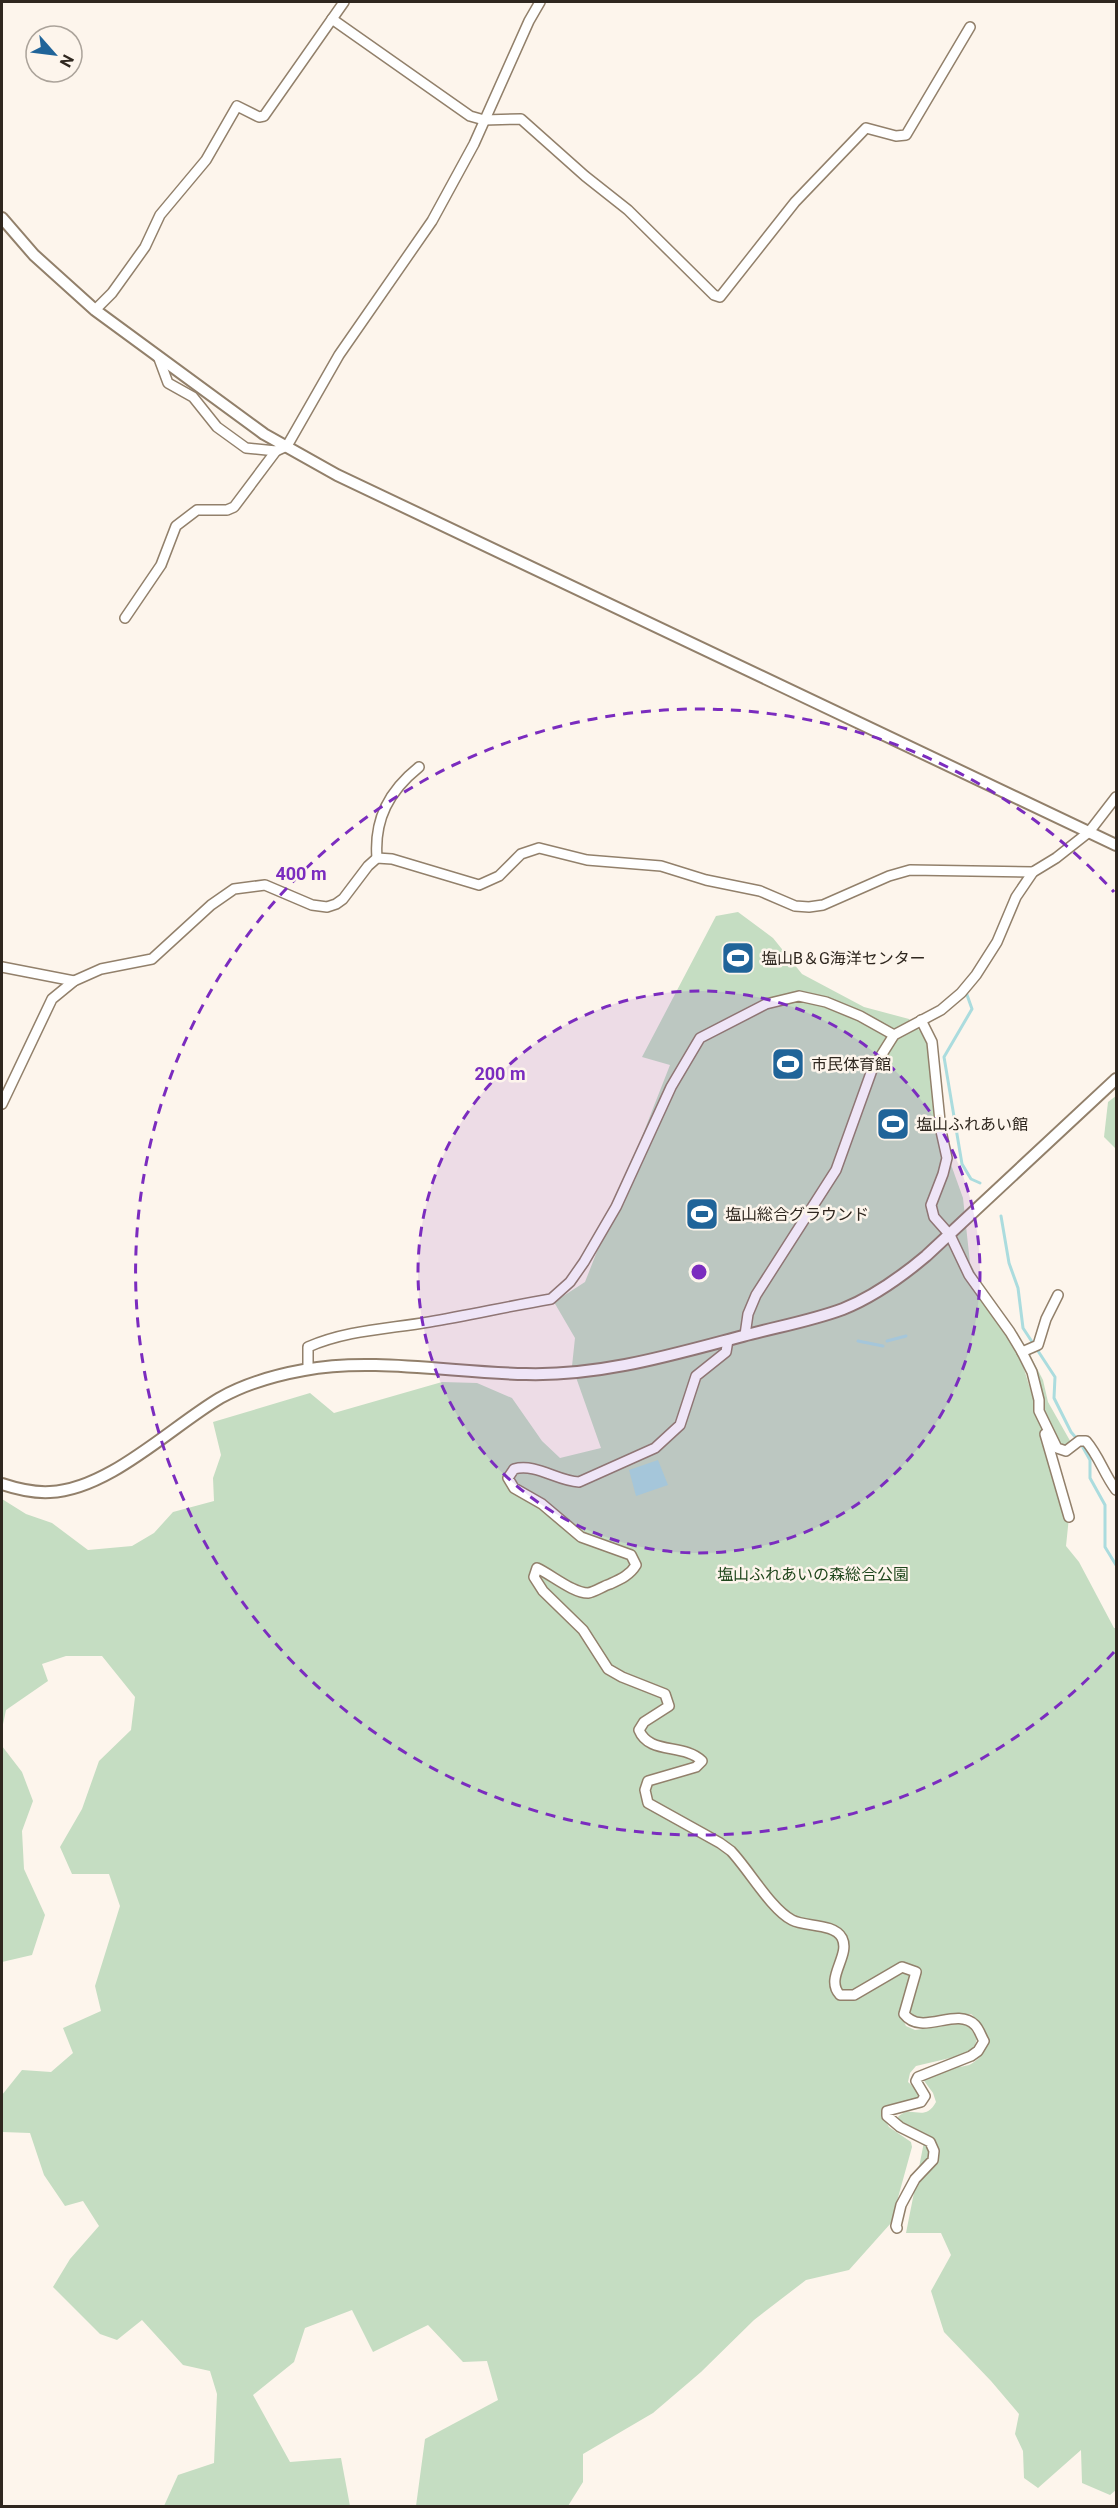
<svg xmlns="http://www.w3.org/2000/svg" width="1118" height="2508" viewBox="0 0 1118 2508" font-family="Roboto,'Noto Sans JP',sans-serif">
  <style>
    .green { fill: #c5ddc2 }
    .water { fill: #abdcde }
    .lines { fill: none; stroke-linecap: round; stroke-linejoin: round }
    .stream { stroke: #abdcde; stroke-width: 3 }
    .minor-casing { stroke: #92806b; stroke-width: 12 }
    .tertiary-casing { stroke: #92806b; stroke-width: 14 }
    .minor { stroke: #fff; stroke-width: 9 }
    .tertiary { stroke: #fff; stroke-width: 10 }
    .ring { fill: none; stroke: #7b2cbf; stroke-width: 3; stroke-dasharray: 10 8 }
    .labels { text-anchor: middle; dominant-baseline: central; stroke-width: 5; stroke-linejoin: round; paint-order: stroke }
    .poi-label { font-size: 16px; fill: #2f271f; stroke: #fdf5ec; text-anchor: start }
    .park-label { font-size: 16px; fill: #20471d; stroke: #fdf5ec }
    .centre { fill: #7b2cbf; stroke: #fdf5ec; stroke-width: 3 }
    .ring-label { font-size: 18px; text-anchor: middle; font-weight: bold; fill: #7b2cbf; stroke: #fdf5ec; stroke-width: 5; stroke-linejoin: round; paint-order: stroke }
  </style>
  <rect width="100%" height="100%" fill="#fdf5ec"/>
  <!-- green -->
  <g class="green">
    <path d="M738,912L773,938L802,974L864,1007L909,1019L931,1043L949,1159L963,1198L970,1263L1021,1359L1069,1517L1066,1546L1079,1562L1114,1628H1116V2490L1110,2495L1082,2483L1081,2450L1038,2488L1024,2478L1023,2451L1015,2434L1019,2414L991,2381L944,2332L931,2291L951,2255L941,2233H906L924,2142L900,2123L898,2117C911,2103 924,2124 936,2102L933,2093L922,2078C932,2075 942,2070 953,2068C959,2066 966,2067 971,2064C993,2051 988,2029 971,2014L924,2020L911,2017V2008L904,2014L900,2013L906,2026L915,2030L964,2023L969,2026L977,2039L974,2048L967,2054L916,2066L910,2073L908,2082L921,2094L916,2102C899,2102 892,2103 884,2118L889,2127L911,2142L912,2147L891,2223L849,2270L806,2280L754,2320L701,2372L653,2413L583,2454V2482L568,2506H416L425,2439L498,2400L487,2361L463,2362L428,2325L373,2352L352,2310L305,2328L294,2362L253,2395L290,2462L341,2458L350,2506H164L178,2475L214,2463L217,2394L210,2371L183,2365L142,2320L117,2340L100,2334L53,2287L70,2259L99,2226L83,2201L65,2206L44,2175L30,2133L2,2132V2095L22,2070L51,2072L73,2053L63,2028L101,2011L95,1986L120,1906L109,1874H72L60,1847L82,1809L99,1761L131,1730L135,1697L102,1656H66L42,1664L48,1681L6,1710L2,1729V1499L26,1514L52,1523L88,1550L132,1546L154,1533L173,1512L214,1501L213,1478L221,1455L213,1422L310,1393L334,1413L442,1382L477,1383L512,1398L542,1441L560,1458L601,1448L572,1366L575,1338L554,1302L585,1282L670,1065L642,1057L716,916Z"/>
    <polygon points="1116,1096 1116,1149 1104,1137 1108,1102"/>
    <polygon points="1028,1351 1043,1380 1048,1402 1073,1446 1057,1448 1020,1354"/>
    <polygon points="2,1746 22,1772 33,1801 22,1831 24,1869 45,1915 32,1955 2,1962"/>
  </g>
  <!-- water -->
  <polygon class="water" points="658,1460 668,1485 636,1496 629,1470"/>
  <g class="lines">
    <!-- stream -->
    <g class="stream">
      <polyline points="966,992 972,1009 944,1057 962,1164 971,1179 980,1183"/>
      <polyline points="1001,1216 1009,1263 1018,1288 1023,1328 1055,1377 1054,1398 1071,1432 1077,1439"/>
      <polyline points="858,1341 883,1346"/>
      <polyline points="887,1341 906,1336"/>
      <polyline points="1081,1444 1090,1460 1090,1478 1105,1505 1105,1547 1116,1565"/>
    </g>
    <!-- minor casing -->
    <g class="minor-casing">
      <g id="minor">
        <polyline points="332,19 470,116 484,120 521,119 585,176 628,210 714,295 720,297 795,202 866,128 896,136 906,135 970,27"/>
        <polyline points="95,310 112,293 145,247 160,215 206,160 237,106 259,117 264,116 344,2"/>
        <polyline points="158,356 168,383 193,397 217,427 246,448 276,451 287,446 339,355 432,221 474,144 529,21 540,2"/>
        <polyline points="125,618 161,565 176,526 197,510 227,510 234,507 276,451"/>
        <path d="M377,858C374,819 389,791 419,767"/>
        <polyline points="2,967 74,981"/>
        <path d="M921,1020L932,1042L941,1131L947,1158L943,1174L931,1205L934,1217L950,1235L969,1275L1010,1332L1022,1352L1032,1372L1039,1400V1411L1057,1448L1066,1451L1079,1441H1086C1099,1456 1104,1474 1116,1490"/>
        <polyline points="2,1104 52,999 74,981 101,969 152,959 211,905 234,889 265,885 312,905 327,907 336,904 343,899 368,866 377,858 392,859 479,885 499,876 521,854 539,848 587,860 661,866 706,880 760,891 795,906 809,907 823,905 889,876 910,870 1033,872"/>
        <polyline points="745,1335 748,1314 756,1295 836,1170 872,1070 894,1035 941,1010 961,993 976,975 997,942 1016,897 1033,872 1056,858 1089,832 1116,797"/>
        <path d="M728,1340L726,1352L696,1376L680,1425L655,1448L579,1482C557,1481 536,1463 514,1469L508,1478L514,1488L542,1504L581,1537L631,1555L636,1565C630,1575 621,1579 610,1584C603,1586 595,1592 588,1593C573,1593 552,1575 537,1568L534,1577L543,1591L583,1630L608,1669L622,1677L665,1694L669,1706L644,1722L639,1730C649,1755 684,1743 702,1761L696,1767L648,1781L645,1790L648,1803L720,1843L731,1851C749,1870 771,1909 792,1920C805,1927 834,1923 842,1938C851,1956 824,1978 840,1995H854L902,1967L916,1972L904,2014C922,2037 956,2006 975,2025C979,2029 981,2036 984,2041L978,2051L971,2056L918,2077L916,2081L925,2096L921,2102L887,2111V2116L900,2127L930,2142L934,2151L933,2160L915,2179L901,2205L896,2226L897,2228"/>
        <polyline points="1022,1352 1038,1345 1046,1319 1058,1295"/>
        <path d="M308,1369V1347C347,1330 388,1329 429,1322C470,1315 510,1306 551,1299L570,1282L584,1262L616,1207L671,1087L700,1038L766,1004L799,996L826,1002L860,1016L894,1035"/>
        <polyline points="1045,1434 1069,1517"/>
      </g>
    </g>
    <!-- tertiary casing -->
    <g class="tertiary-casing">
      <g id="tertiary">
        <polyline points="2,218 34,255 95,310 264,434 337,475 1116,845"/>
        <path d="M2,1484C17,1489 33,1493 50,1492C108,1490 171,1427 220,1398C245,1384 276,1375 304,1370C371,1357 456,1373 526,1374C601,1376 671,1355 743,1336C776,1327 811,1321 843,1309C873,1297 901,1277 926,1256L1116,1079"/>
      </g>
    </g>
    <!-- minor -->
    <use href="#minor" class="minor"/>
    <!-- tertiary -->
    <use href="#tertiary" class="tertiary"/>
  </g>
  <!-- distance rings -->
  <circle cx="699" cy="1272" r="281" fill="#7b2cbf" fill-opacity=".12"/>
  <g class="ring">
    <circle cx="699" cy="1272" r="281"/>
    <path d="M1114 1652A563 563 0 1 1 1114 892"/>
  </g>
  <!-- icons -->
  <defs>
    <g id="stadium-square" transform="scale(1.725)"><rect x="-9" y="-9" width="18" height="18" rx="4" fill="#206499" stroke="#fdf5ec"/><path d="M0-5a6.5 5 0 1 0 0 10a6.5 5 0 1 0 0-10ZM-3.5-1.8h7v3.6h-7Z" fill="#fff"/></g>
  </defs>
  <g fill-rule="evenodd">
    <use href="#stadium-square" x="738" y="958"/>
    <use href="#stadium-square" x="788" y="1064"/>
    <use href="#stadium-square" x="893" y="1124"/>
    <use href="#stadium-square" x="702" y="1214"/>
  </g>
  <g class="labels">
    <!-- poi labels -->
    <g class="poi-label">
      <text x="761" y="958">塩山B＆G海洋センター</text>
      <text x="811" y="1064">市民体育館</text>
      <text x="916" y="1124">塩山ふれあい館</text>
      <text x="725" y="1214">塩山総合グラウンド</text>
    </g>
    <!-- park labels -->
    <g class="park-label">
      <text x="813" y="1574">塩山ふれあいの森総合公園</text>
    </g>
  </g>
  <circle cx="699" cy="1272" r="9" class="centre"/>
  <g class="ring-label">
    <text x="301" y="880">400 m</text>
    <text x="500" y="1080">200 m</text>
  </g>
  <!-- border -->
  <rect width="1118" height="2508" fill="none" stroke="#2f271f" stroke-width="6"/>
  <!-- north arrow -->
  <g transform="translate(54 54) rotate(118)"><circle r="28" fill="#fdf5ec" stroke="#aba39a" stroke-width="1.5"/>
  <path d="M0-4.5L10 22L0 15L-10 22Z" fill="#206499"/>
  <text y="-9" font-size="16" font-weight="bold" text-anchor="middle" fill="#2f271f">N</text>
  </g>
</svg>
